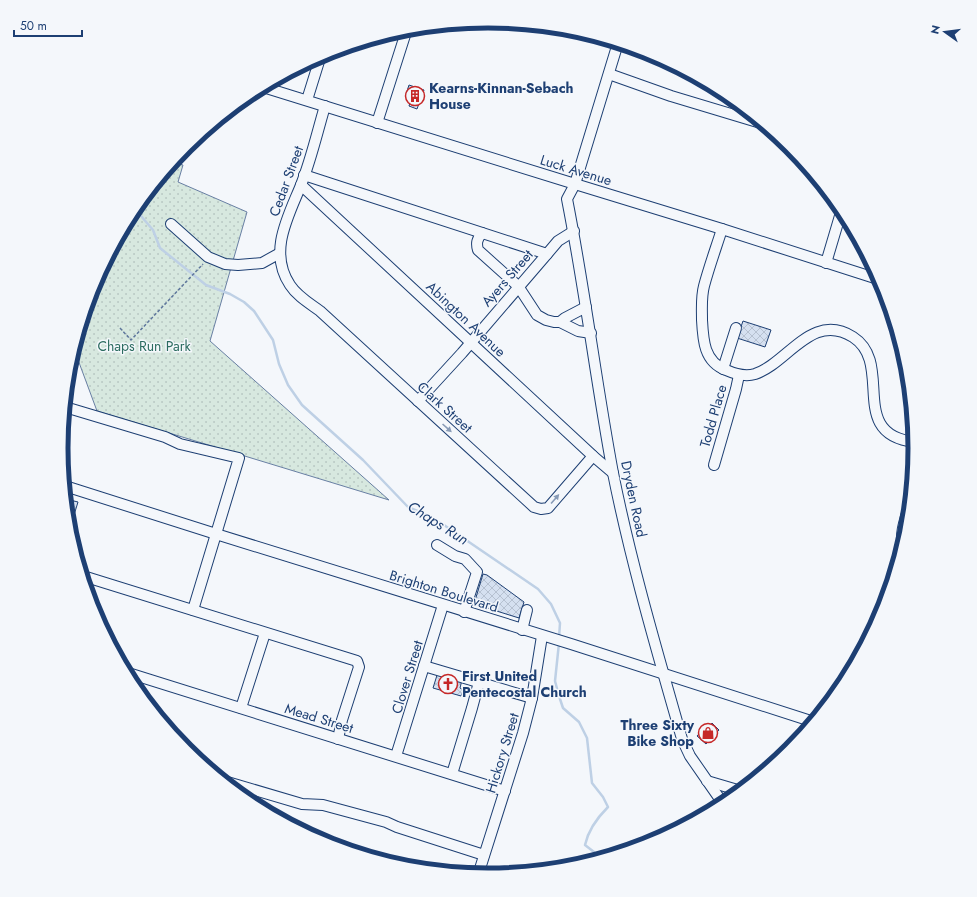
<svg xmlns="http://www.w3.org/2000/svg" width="977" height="897" viewBox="0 0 977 897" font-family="Jost,sans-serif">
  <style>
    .green { fill: url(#green-dots); stroke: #687fa3 }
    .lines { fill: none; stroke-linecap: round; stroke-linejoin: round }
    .stream { stroke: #bed0e5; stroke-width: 2.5 }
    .building { fill: url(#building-cross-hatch); stroke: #1d3f73 }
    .minor-casing { stroke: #1d3f73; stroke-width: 12 }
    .path { stroke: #5e769c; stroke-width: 1.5; stroke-dasharray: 3 2; stroke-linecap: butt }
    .minor { stroke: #f4f7fb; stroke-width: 10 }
    .oneway { fill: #889bb7 }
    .labels { text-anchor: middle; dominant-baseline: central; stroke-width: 3; stroke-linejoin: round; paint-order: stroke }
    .poi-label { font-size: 14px; font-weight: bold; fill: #1d3f73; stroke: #f4f7fb; text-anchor: start }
    .street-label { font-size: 14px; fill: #1d3f73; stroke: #f4f7fb }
    .park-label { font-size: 14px; fill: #2c6c60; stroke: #f4f7fb }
    .water-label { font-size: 15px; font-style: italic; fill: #1d3f73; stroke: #f4f7fb }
    .rim { fill: none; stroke: #1d3f73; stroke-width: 5 }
  </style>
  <defs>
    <pattern id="green-dots" width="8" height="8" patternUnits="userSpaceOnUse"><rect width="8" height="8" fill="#d7e8df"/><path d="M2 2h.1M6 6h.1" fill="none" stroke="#b8c8c3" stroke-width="1.8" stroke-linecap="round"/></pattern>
    <pattern id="building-cross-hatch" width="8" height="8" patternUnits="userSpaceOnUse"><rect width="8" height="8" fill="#d5e0f0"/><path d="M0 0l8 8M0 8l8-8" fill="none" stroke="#b6c1d1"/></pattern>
  </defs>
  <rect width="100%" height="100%" fill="#f4f7fb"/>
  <!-- green -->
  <polygon class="green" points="173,162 183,165 178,182 247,212 210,341 389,500 97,411 74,349 94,285 133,211"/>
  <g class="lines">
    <!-- stream -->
    <g class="stream">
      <polyline points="135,209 153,230 160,248 206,285 230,294 244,302 254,311 273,340 279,364 288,385 302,405 363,460 408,507 427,515 444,525 538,589 551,604 560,623 559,638"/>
      <path d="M559,643L555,681L559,696L563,708L579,722L587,738L592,783L603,797L608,807C598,817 588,831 585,845L594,852V861"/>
    </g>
  </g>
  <!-- building -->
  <g class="building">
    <polygon points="409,85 424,90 417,109 409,106 411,99 408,98 409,95 406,94"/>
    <polygon points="743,321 771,330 765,347 737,338"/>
    <polygon points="70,500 78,502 74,515 67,513 67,510"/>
    <polygon points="483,574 487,575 524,602 519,618 474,604"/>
    <polygon points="438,672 462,680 460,688 463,690 461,696 433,688"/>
    <polygon points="712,723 719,730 706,744 697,736 705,727 707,729"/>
  </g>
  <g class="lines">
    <!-- minor casing -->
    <g class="minor-casing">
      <g id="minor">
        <path d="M618,43L575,184L567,199C585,290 596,382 613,473C631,563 657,651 682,739L690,756L724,805"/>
        <polyline points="609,74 671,96 764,124"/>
        <polyline points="263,87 575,184 722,229 881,280"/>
        <polyline points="307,100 321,55"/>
        <path d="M325,106C317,133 311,160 301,185C288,217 268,252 290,285C297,296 309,303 320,311L534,507L541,509L548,508L593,456"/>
        <polyline points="377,123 407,29"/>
        <polyline points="304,175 547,254"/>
        <polyline points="301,185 593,456 613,473"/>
        <polyline points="171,224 208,257 225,264 238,265 262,263 280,253"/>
        <path d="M722,229C716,248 709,267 704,286C701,297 702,308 702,320C703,340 704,362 726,370C735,374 745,377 755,374C788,363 812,311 853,337C895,364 846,435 915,442"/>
        <path d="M482,233C477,239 476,243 478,250L518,286L537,315L546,320L554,322H560L578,331L591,333"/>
        <polyline points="826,263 842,209"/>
        <polyline points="560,322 565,318 586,307"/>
        <polyline points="723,369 736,328"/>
        <polyline points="418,401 462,353 547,254 558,241 574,231"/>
        <polyline points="65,407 165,437 180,444 239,458 193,610"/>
        <polyline points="714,465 736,389 739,375"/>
        <polyline points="65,486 216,534 571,644 814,722"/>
        <polyline points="437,545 455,556 465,559 477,572 464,612"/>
        <path d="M903,547C899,532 907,515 911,500"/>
        <polyline points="83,576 357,661 359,667 342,720 338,739"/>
        <polyline points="522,630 527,610"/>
        <polyline points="424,666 532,698"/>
        <polyline points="125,672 505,791"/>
        <polyline points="241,708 265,633"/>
        <polyline points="396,756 443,605"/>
        <polyline points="452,774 472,708 479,682"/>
        <polyline points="224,781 302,804 323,805 386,822 397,827 484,855"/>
        <polyline points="707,781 741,791"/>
        <polyline points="478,875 523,733 532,698 542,636"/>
      </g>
    </g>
    <!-- path -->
    <polyline class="path" points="120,328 131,340 203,264"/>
    <!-- minor -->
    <use href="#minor" class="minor"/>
  </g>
  <!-- one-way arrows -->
  <defs><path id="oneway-solid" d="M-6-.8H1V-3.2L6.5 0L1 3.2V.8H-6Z"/></defs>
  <g class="oneway">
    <use href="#oneway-solid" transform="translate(447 428) rotate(42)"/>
    <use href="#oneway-solid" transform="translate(555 499) rotate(-49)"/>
  </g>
  <!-- icons -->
  <defs>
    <g id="building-ring" transform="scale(1)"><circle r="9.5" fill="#f4f7fb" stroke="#c62828" stroke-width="1.5"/><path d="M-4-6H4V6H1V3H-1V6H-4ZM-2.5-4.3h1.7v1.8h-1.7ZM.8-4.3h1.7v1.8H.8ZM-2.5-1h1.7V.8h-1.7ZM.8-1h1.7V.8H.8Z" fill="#c62828"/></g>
    <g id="church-ring" transform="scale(1)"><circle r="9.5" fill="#f4f7fb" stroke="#c62828" stroke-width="1.5"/><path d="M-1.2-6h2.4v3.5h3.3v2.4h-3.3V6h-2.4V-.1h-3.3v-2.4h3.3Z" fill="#c62828"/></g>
    <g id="shop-ring" transform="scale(1)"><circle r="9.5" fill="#f4f7fb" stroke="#c62828" stroke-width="1.5"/><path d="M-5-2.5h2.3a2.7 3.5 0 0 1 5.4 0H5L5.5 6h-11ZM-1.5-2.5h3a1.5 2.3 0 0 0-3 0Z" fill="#c62828"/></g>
  </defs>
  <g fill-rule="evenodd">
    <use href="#building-ring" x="415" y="96"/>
    <use href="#church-ring" x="448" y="684"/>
    <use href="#shop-ring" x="708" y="733"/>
  </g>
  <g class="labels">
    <!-- poi labels -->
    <g class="poi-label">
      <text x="429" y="88">Kearns-Kinnan-Sebach<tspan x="429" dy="16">House</tspan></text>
      <text x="462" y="676">First United<tspan x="462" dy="16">Pentecostal Church</tspan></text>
      <text x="694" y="725" text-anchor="end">Three Sixty<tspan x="694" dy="16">Bike Shop</tspan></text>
    </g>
    <!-- street labels -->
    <g class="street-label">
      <text transform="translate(576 170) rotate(17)">Luck Avenue</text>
      <text transform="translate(286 181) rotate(-70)">Cedar Street</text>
      <text transform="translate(507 278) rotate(-49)">Ayers Street</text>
      <text transform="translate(466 319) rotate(43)">Abington Avenue</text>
      <text transform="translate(445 407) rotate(42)">Clark Street</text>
      <text transform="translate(713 416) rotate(-74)">Todd Place</text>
      <text transform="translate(634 499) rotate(78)">Dryden Road</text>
      <text transform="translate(444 591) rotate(17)">Brighton Boulevard</text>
      <text transform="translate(407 677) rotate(-73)">Clover Street</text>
      <text transform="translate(319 718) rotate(17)">Mead Street</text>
      <text transform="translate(502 753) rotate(-73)">Hickory Street</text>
    </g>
    <!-- park labels -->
    <g class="park-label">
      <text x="144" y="346">Chaps Run Park</text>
    </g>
    <!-- water labels -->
    <g class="water-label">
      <text transform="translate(438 523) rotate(32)">Chaps Run</text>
    </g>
  </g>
  <!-- crop -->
  <path d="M0 0H977V897H0ZM68 448a420 420 0 1 1 840 0a420 420 0 1 1-840 0Z" fill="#f4f7fb" fill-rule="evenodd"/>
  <path class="rim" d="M68 448a420 420 0 1 1 840 0a420 420 0 1 1-840 0Z"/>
  <!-- north arrow -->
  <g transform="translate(945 32) rotate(284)" stroke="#f4f7fb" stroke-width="3" paint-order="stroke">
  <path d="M0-3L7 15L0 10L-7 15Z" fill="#1d3f73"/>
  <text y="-6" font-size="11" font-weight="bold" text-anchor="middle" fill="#1d3f73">N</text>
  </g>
  <!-- scale -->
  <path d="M14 30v6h68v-6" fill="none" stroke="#1d3f73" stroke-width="2"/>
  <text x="20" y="30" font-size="12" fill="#1d3f73" stroke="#f4f7fb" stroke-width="3" paint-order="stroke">50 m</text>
</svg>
